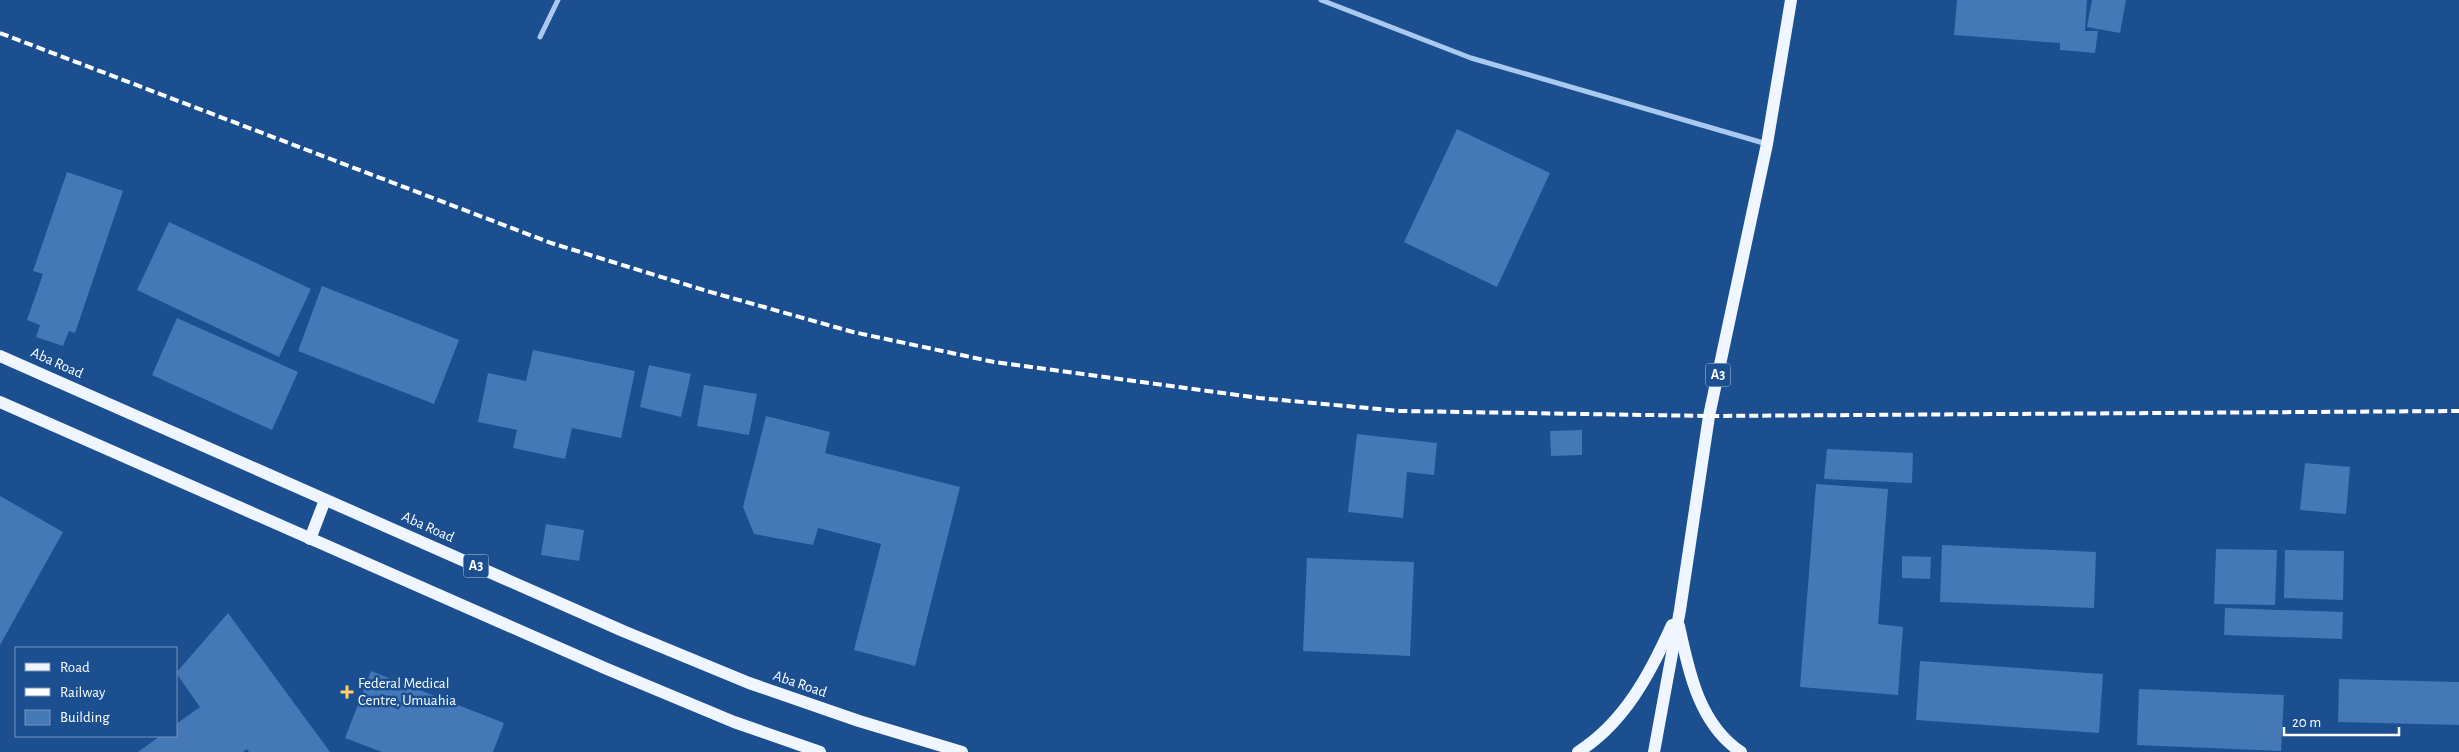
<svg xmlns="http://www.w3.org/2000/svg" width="2459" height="752" viewBox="0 0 2459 752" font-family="'Alegreya Sans',sans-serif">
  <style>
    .building { fill: #4478b7 }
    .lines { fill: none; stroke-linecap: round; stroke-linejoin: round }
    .minor { stroke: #a9c9ee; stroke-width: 5 }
    .primary { stroke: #f0f6ff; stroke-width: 12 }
    .rail { stroke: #fff; stroke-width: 4; stroke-dasharray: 9 4; stroke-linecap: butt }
    .poi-dot { fill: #ffd166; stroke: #1b4f8f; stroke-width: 2 }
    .labels { text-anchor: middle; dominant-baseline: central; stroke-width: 5; stroke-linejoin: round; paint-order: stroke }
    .shield { fill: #1b4f8f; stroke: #bbcadd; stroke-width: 1 }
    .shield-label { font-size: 14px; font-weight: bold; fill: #fff }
    .street-label { font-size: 15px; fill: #fff; stroke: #1b4f8f }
    .poi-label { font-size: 15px; fill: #fff; stroke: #1b4f8f; text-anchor: start }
  </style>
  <rect width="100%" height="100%" fill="#1b4f8f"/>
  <!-- building -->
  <g class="building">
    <polygon points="1957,0 2087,0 2085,31 2098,31 2095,53 2060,50 2060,43 1954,35"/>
    <polygon points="2092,0 2126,0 2120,33 2087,27"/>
    <polygon points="1457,129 1550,173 1497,287 1404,242"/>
    <polygon points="67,172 123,191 75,333 69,331 63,346 36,337 40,325 27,320 43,274 33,271"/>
    <polygon points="169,222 311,289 279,357 137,290"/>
    <polygon points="322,286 459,340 434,404 298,351"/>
    <polygon points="177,318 298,372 272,430 152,375"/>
    <polygon points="533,350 635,371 621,438 572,428 565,459 513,448 517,430 478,422 488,373 526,381"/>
    <polygon points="649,365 691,374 681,417 640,407"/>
    <polygon points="704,385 757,394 749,435 697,426"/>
    <polygon points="766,416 830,432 825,453 960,487 915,666 854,650 881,544 818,528 813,545 754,534 743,507"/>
    <polygon points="1582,430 1582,455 1551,456 1550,431"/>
    <polygon points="1357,434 1437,443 1434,475 1407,472 1403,518 1348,512"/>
    <polygon points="1827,449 1913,453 1912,483 1824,479"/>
    <polygon points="2305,463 2350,467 2346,514 2300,510"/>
    <polygon points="1816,484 1888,489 1878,624 1903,627 1898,695 1800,687"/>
    <polygon points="0,496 63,532 0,645"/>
    <polygon points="546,524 584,530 579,561 541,555"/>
    <polygon points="1942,545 2096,552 2094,608 1940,602"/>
    <polygon points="2216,549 2277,550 2275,605 2214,604"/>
    <polygon points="2285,550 2344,551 2343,600 2284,598"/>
    <polygon points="1902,556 1931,557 1930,579 1902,578"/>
    <polygon points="1307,558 1414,562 1410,656 1303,651"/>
    <polygon points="2225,608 2343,612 2342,639 2224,635"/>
    <polygon points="228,613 330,752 249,752 247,749 243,752 138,752 160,736 176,736 176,724 200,707 176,673"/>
    <polygon points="1920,661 2103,674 2099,733 1916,720"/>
    <polygon points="371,671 504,723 493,752 382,752 345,738"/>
    <polygon points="2339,679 2459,682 2459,725 2338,722"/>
    <polygon points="2139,689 2284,695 2281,751 2137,745"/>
  </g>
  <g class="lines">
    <!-- minor -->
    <g class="minor">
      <polyline points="1321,0 1471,58 1767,144"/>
      <polyline points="540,37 558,0"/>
    </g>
    <!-- primary -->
    <g class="primary">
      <polyline points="0,356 623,631 749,683 859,721 962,752"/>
      <polyline points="0,402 607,669 734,722 820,752"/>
      <polyline points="310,539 325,500"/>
      <path d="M1679,626C1689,672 1699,724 1741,752"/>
      <path d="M1578,752C1624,723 1650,674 1672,625"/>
      <polyline points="1654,752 1680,610 1709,416 1767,144 1791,0"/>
    </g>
    <!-- rail -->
    <polyline class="rail" points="0,33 551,243 707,291 853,332 994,362 1259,398 1400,411 1709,416 2459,411"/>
  </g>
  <!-- markers -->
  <path class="poi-dot" d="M344.5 684.5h5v5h5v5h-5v5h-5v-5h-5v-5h5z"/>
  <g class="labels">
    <!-- shield labels -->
    <g class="shield">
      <rect x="1705.5" y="363.5" width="25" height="23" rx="4"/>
      <rect x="463.5" y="554.5" width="25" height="23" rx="4"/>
    </g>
    <g class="shield-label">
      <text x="1718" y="375">A3</text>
      <text x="476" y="566">A3</text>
    </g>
    <!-- street labels -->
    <g class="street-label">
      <text transform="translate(57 363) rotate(24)">Aba Road</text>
      <text transform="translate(428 527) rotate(24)">Aba Road</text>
      <text transform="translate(800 684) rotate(19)">Aba Road</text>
    </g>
    <!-- poi labels -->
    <g class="poi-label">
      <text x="358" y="683">Federal Medical<tspan x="358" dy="17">Centre, Umuahia</tspan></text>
    </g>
  </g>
  <!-- legend -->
  <rect x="15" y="647" width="162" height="90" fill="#1b4f8f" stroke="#7695bc"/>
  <rect x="25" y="663" width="25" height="8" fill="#f0f6ff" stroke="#7695bc"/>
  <text x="60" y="672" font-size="15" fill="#ffffff">Road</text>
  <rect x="25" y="688" width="25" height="8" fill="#ffffff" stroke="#7695bc"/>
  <text x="60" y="697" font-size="15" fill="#ffffff">Railway</text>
  <rect x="25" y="710" width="25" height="15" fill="#4478b7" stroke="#7695bc"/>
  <text x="60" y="722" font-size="15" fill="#ffffff">Building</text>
  <!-- scale -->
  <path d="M2284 727v8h115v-8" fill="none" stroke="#ffffff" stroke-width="2.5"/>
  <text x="2292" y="727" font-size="15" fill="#ffffff" stroke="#1b4f8f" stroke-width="4" paint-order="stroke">20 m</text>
</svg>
